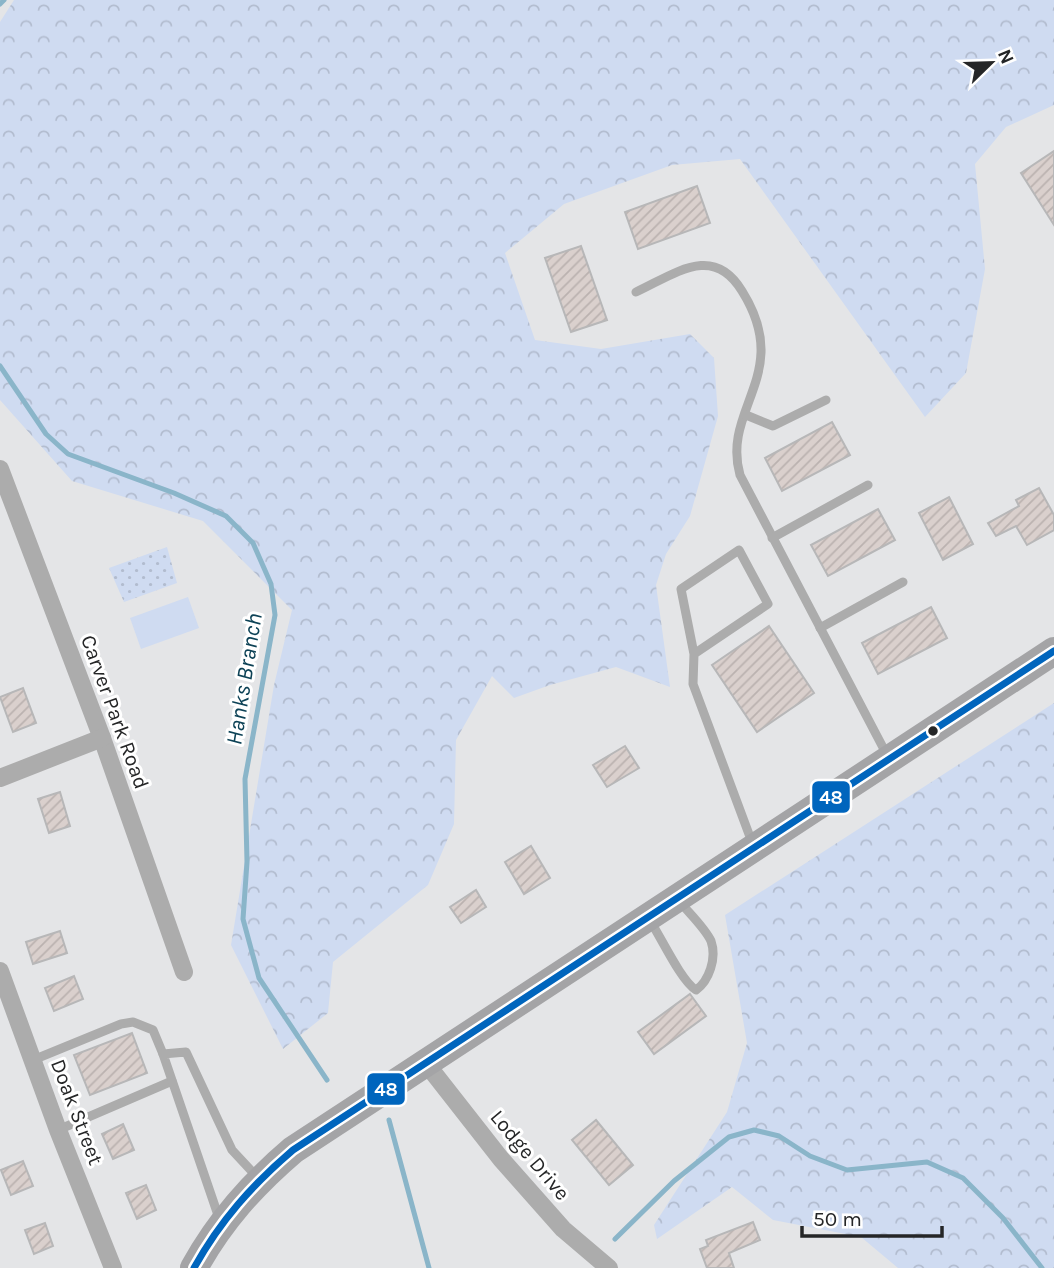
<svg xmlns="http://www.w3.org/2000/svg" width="1054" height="1268" viewBox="0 0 1054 1268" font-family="Karla,sans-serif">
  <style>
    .green { fill: #cfdbf1 }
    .forest { fill: url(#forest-crowns) }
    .park { fill: url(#park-dots) }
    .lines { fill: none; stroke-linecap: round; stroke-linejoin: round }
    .stream { stroke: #8ab5c9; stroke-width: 5 }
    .building { fill: url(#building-hatch); stroke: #b7b7b8; stroke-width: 2 }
    .service { stroke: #acacac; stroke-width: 9 }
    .minor { stroke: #acacac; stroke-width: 18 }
    .primary { stroke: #a4a4a6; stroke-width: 28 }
    .bus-1-casing { stroke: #fff; stroke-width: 12 }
    .bus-1 { stroke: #0065bd; stroke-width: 7 }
    .bus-dot { fill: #252627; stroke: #fff; stroke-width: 2.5 }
    .labels { text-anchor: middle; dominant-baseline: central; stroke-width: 6; stroke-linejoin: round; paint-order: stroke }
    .street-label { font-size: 21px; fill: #252627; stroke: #fff }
    .water-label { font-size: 23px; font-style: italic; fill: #0d4256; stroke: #fff }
    .line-badge { stroke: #fff; stroke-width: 2.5 }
    .badge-label { font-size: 19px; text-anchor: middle; font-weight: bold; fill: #fff }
  </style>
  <defs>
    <pattern id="forest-crowns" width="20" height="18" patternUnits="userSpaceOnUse" patternTransform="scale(1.75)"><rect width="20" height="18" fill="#cfdbf1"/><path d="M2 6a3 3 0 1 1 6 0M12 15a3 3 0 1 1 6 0" fill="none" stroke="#b2bccf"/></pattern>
    <pattern id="park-dots" width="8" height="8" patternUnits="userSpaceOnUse" patternTransform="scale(1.75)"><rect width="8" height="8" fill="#cfdbf1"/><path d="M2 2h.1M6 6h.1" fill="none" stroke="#b2bccf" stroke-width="1.8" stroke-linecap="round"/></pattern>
    <pattern id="building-hatch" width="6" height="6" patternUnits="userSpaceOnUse" patternTransform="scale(1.75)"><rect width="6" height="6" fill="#dad0cd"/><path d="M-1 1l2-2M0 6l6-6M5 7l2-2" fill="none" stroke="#bbb2b0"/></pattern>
  </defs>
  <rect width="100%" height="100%" fill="#e4e5e7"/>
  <!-- green -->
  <polygon class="green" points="188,597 199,628 141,649 130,618"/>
  <!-- forest -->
  <g class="forest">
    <polygon points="14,0 1054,0 1054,105 1006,127 975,164 985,269 966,373 925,417 740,159 672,165 564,204 505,253 535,340 601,349 690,334 714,358 718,416 690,516 666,554 656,585 670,687 616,667 550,685 514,698 492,676 456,740 454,824 428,885 333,962 328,1013 283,1049 231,945 274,685 292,610 203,521 72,481 0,400 0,22"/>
    <polygon points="1054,703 1054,1268 898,1268 861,1237 773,1220 732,1187 657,1239 654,1225 727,1112 747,1043 725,915"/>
  </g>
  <!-- park -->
  <polygon class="park" points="167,547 177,583 124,602 109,568"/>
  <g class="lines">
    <!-- stream -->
    <g class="stream">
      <polyline points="0,4 4,0"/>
      <polyline points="0,366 46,434 68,454 174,493 226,516 253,543 271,584 275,615 245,779 247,862 243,919 259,978 327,1080"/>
      <polyline points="389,1120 429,1268"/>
      <polyline points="615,1239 674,1181 729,1137 754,1130 779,1136 810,1156 847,1170 927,1162 963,1178 1003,1218 1042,1268"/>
    </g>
  </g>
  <!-- building -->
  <g class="building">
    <polygon points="1054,151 1054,225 1021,173"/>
    <polygon points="697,186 710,223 638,249 625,212"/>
    <polygon points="581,246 607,320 571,332 545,258"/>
    <polygon points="832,422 850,455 782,491 765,458"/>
    <polygon points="1039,488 1054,515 1054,530 1027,545 1016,526 996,536 988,523 1019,506 1016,500"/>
    <polygon points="949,497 973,544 943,560 919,513"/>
    <polygon points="878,509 895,540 828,576 811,545"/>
    <polygon points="931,607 947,638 878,674 862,643"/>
    <polygon points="769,626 814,693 757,732 712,665"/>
    <polygon points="23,688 36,723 13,732 0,697"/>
    <polygon points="625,746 639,768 607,787 593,765"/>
    <polygon points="60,792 70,826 49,833 38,799"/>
    <polygon points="531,846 550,878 524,894 505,862"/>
    <polygon points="476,890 486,907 461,923 450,907"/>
    <polygon points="60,931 67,953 33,964 26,942"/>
    <polygon points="74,976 83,999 54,1011 45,988"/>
    <polygon points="690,994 706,1016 654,1054 638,1032"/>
    <polygon points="132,1033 147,1073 90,1095 74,1055"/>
    <polygon points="596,1120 633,1165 609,1185 572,1140"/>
    <polygon points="123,1124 134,1150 113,1159 102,1134"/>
    <polygon points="23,1161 33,1186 11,1195 1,1170"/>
    <polygon points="146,1185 156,1210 137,1219 126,1193"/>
    <polygon points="753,1222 760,1240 729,1253 734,1268 707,1268 700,1249 708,1246 706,1240"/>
    <polygon points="45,1223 53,1246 34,1254 25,1230"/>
  </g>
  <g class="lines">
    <!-- service -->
    <g class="service">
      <path d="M636,292C675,274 713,243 742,291C794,374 721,408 740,475L888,757"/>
      <polyline points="746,415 773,426 826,400"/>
      <polyline points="772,538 868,485"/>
      <polyline points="820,628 903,582"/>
      <polyline points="694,654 681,589 739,550 768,604 694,654 693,684 753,845"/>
      <path d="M649,919C661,937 681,981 696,990C709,981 717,958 711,941C705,928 689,913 680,902"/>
      <polyline points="33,1060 121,1024 133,1022 153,1030 163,1054"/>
      <polyline points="58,1130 172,1081"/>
      <polyline points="219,1218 163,1054 186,1052 232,1150 258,1178"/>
    </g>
    <!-- minor -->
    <g class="minor">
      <polyline points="0,469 102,738 184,972"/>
      <polyline points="0,778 102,738"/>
      <polyline points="0,971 58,1130 113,1268"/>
      <polyline points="425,1062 501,1159 563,1229 609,1268"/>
    </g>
    <!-- primary -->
    <path class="primary" d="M194,1268C220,1221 252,1185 293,1150L1054,651"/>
    <!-- bus-1 casing -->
    <g class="bus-1-casing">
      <path id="bus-1" d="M194,1268C220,1221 252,1185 293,1150L1054,651"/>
    </g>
    <!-- bus-1 -->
    <use href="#bus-1" class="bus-1"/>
  </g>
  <!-- markers -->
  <circle class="bus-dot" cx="933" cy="731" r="6"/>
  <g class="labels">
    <!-- street labels -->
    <g class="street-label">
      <text transform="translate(115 712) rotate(70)">Carver Park Road</text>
      <text transform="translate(77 1112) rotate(69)">Doak Street</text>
      <text transform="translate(530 1155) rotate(50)">Lodge Drive</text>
    </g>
    <!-- water labels -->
    <g class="water-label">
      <text transform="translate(244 679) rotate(-81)">Hanks Branch</text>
    </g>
  </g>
  <g class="line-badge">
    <rect x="811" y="780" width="40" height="34" rx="7" fill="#0065bd"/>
    <rect x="366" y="1072" width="40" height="34" rx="7" fill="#0065bd"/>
  </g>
  <g class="badge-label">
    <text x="831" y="804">48</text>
    <text x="386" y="1096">48</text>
  </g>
  <!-- north arrow -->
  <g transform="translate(991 63) rotate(67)" stroke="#ffffff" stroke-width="5" paint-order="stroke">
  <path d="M0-5L12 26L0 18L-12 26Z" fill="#252627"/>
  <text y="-10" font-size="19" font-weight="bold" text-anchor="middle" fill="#252627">N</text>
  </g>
  <!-- scale -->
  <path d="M802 1226v10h140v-10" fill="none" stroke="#252627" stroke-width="3.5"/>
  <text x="813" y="1226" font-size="21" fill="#252627" stroke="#ffffff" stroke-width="5" paint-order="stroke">50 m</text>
</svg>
